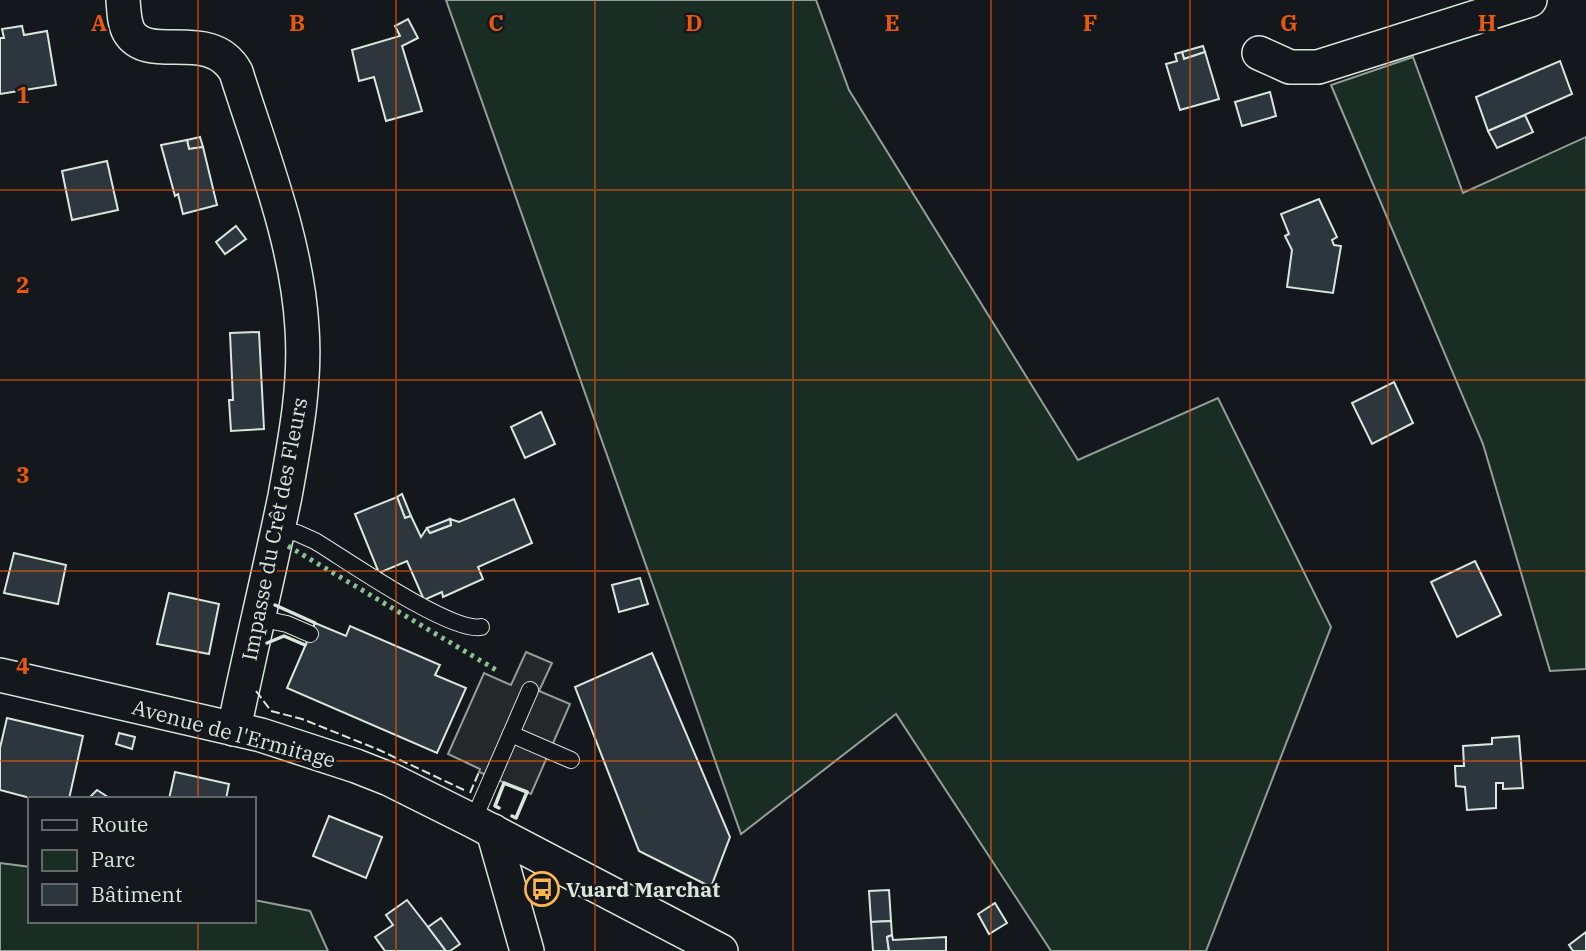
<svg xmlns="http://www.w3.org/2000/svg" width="1586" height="951" viewBox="0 0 1586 951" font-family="'IBM Plex Serif',serif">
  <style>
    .green { fill: #1a2d24; stroke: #939e99; stroke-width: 2 }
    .parking { fill: #24282b; stroke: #939e99; stroke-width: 2 }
    .building { fill: #2c363c; stroke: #d8e6dc; stroke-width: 2 }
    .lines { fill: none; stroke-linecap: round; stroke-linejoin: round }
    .service-casing { stroke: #d8e6dc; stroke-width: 18 }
    .minor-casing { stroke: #d8e6dc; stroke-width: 36 }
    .service { stroke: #14181c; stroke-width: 16 }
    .minor { stroke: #14181c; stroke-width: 33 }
    .hedge { stroke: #8ac095; stroke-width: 5; stroke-dasharray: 3.5 5; stroke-linecap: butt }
    .fence { stroke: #d8e6dc; stroke-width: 2; stroke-dasharray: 9 3.5; stroke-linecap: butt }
    .wall { stroke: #d8e6dc; stroke-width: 3.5 }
    .grid { fill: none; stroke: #e8590c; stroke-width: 2; stroke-opacity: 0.55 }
    .labels { text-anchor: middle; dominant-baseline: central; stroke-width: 5; stroke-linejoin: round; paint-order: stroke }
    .street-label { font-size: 21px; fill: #d8e6dc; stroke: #14181c }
    .poi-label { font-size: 21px; font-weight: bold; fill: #d8e6dc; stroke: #14181c; text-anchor: start }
    .grid-label { font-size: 23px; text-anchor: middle; font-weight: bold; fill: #e8590c; stroke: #14181c; stroke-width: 5; stroke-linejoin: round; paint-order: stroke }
  </style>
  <rect width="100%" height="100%" fill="#14181c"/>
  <!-- green -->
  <g class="green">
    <polygon points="446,0 816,0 849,90 1078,460 1218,398 1331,627 1206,951 1051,951 896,714 741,834"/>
    <polygon points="1413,57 1463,193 1586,137 1586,669 1550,671 1483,444 1331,85"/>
    <polygon points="0,863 30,867 30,921 254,921 254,900 310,911 328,951 0,951"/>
  </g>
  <!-- parking -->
  <polygon class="parking" points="526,652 552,663 539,691 570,704 531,794 479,772 480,769 448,754 484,673 511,685"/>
  <!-- building -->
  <g class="building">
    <polygon points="408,19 418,38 402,46 422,111 386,121 374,77 359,81 352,50 400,36 395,26"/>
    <polygon points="22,26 24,35 47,31 56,85 0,94 0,38 4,38 2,29"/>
    <polygon points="1203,46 1205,52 1184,59 1182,52"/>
    <polygon points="1182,52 1184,59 1205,52 1219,99 1180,110 1166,64 1177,61 1175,54"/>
    <polygon points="1560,61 1572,94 1488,131 1476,97"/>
    <polygon points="1270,92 1276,116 1242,126 1235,102"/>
    <polygon points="1525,115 1533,132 1497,148 1488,131"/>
    <polygon points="200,137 203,147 189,149 187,140"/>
    <polygon points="187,140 189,149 203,147 217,205 183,214 178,194 175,196 161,145"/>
    <polygon points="107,161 118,210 72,220 62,171"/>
    <polygon points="1319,199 1337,237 1332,240 1334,245 1341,246 1333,293 1287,287 1292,250 1285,236 1289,234 1281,214"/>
    <polygon points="236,226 246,239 225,254 216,242"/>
    <polygon points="259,332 264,429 231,431 229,400 233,400 230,333"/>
    <polygon points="1394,382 1413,423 1372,444 1352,403"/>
    <polygon points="541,412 555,444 525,458 511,427"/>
    <polygon points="402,494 411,516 405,518 397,497"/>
    <polygon points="397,497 405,518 411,516 421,537 427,528 430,533 451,525 450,519 459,522 514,499 532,543 478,567 483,579 443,597 442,592 424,600 407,561 379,573 355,514"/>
    <polygon points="450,519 451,525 430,533 427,528"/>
    <polygon points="14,553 66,565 58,604 4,593"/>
    <polygon points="1475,561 1501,615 1457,637 1431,582"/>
    <polygon points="640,578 648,604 619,612 612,585"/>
    <polygon points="169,593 219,604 209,654 157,644"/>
    <polygon points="315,623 346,636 350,626 440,665 435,675 466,688 437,753 287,688"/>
    <polygon points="652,653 730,837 711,887 639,851 575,687"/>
    <polygon points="7,718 83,736 69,799 34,799 0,790 0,748"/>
    <polygon points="119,733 135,737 132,749 116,744"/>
    <polygon points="1519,736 1523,788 1503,789 1503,783 1496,783 1496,808 1467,810 1465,787 1456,786 1455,766 1464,766 1463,746 1492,744 1492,738"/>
    <polygon points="175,772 229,784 226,799 169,799"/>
    <polygon points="97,790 111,799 88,799"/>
    <polygon points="329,816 382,837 366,878 313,856"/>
    <polygon points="889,890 891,921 871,922 869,891"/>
    <polygon points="407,900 428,927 446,951 385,951 375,937 393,925 386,915"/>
    <polygon points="995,903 1007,923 989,934 978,914"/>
    <polygon points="441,918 460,944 450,951 446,951 428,927"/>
    <polygon points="891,921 892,935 887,937 889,951 873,951 871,922"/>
    <polygon points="1586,932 1586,951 1573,951 1569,945"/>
    <polygon points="892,935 893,940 946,937 946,951 889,951 887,937"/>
  </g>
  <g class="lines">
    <!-- service casing -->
    <g class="service-casing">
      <g id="service">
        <path d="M278,529L297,533L315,541C345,559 451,633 481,627"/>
        <polyline points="258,618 287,624 310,634"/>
        <polyline points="511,734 571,760"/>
        <polyline points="473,821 530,690"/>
      </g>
    </g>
    <!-- minor casing -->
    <g class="minor-casing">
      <g id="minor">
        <path d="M123,0C124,11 124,23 129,32C149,65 210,26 236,72C262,155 297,241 302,328C306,385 295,440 285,496C269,574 250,651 234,729"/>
        <polyline points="1259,53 1290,67 1318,67 1530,0"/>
        <polyline points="0,675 261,735 356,766 389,779 473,821 721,951"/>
        <polyline points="493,831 527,951"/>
      </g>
    </g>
    <!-- service -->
    <use href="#service" class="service"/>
    <!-- minor -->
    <use href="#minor" class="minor"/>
    <!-- hedge -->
    <polyline class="hedge" points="288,546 498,671"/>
    <!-- fence -->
    <g class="fence">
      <polyline points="256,691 271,711 302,719 377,749 464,790"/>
      <polyline points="470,793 479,772"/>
    </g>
    <!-- wall -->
    <g class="wall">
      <polyline points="275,605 315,623"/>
      <polyline points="267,643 284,636 305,645"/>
      <polyline points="499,808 495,806 504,783 527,792 516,818 512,816"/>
    </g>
  </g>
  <!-- grid -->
  <path class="grid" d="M198,0V799M396,0V951M595,0V951M793,0V951M991,0V951M1190,0V951M1388,0V951M0,190H1586M0,380H1586M0,571H1586M0,761H1586M198,921V951"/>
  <!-- icons -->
  <defs>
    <g id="bus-ring" transform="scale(1.75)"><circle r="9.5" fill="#14181c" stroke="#ffb74d" stroke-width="1.5"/><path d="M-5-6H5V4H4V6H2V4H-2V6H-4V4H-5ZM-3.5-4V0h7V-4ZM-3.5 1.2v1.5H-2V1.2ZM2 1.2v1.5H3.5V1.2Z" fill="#ffb74d"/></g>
  </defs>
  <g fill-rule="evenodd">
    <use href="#bus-ring" x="542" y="889"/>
  </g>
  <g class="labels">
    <!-- street labels -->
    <g class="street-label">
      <text transform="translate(274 529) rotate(-79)">Impasse du Crêt des Fleurs</text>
      <text transform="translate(234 733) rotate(15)">Avenue de l'Ermitage</text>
    </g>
    <!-- poi labels -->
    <g class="poi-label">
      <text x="566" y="889">Vuard Marchat</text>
    </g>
  </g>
  <g class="grid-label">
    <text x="99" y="31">A</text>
    <text x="297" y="31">B</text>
    <text x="496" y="31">C</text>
    <text x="694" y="31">D</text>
    <text x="892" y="31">E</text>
    <text x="1090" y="31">F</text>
    <text x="1289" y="31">G</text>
    <text x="1487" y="31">H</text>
    <text x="23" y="103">1</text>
    <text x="23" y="293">2</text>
    <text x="23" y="483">3</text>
    <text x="23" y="674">4</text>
  </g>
  <!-- legend -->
  <rect x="28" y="797" width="228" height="126" fill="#14181c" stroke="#626a69" stroke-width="2"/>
  <rect x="42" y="820" width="35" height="10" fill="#14181c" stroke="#626a69" stroke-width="2"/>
  <text x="91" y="832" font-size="21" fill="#d8e6dc">Route</text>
  <rect x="42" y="850" width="35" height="21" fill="#1a2d24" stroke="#626a69" stroke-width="2"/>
  <text x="91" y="867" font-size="21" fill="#d8e6dc">Parc</text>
  <rect x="42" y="884" width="35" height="21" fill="#2c363c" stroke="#626a69" stroke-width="2"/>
  <text x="91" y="902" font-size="21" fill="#d8e6dc">Bâtiment</text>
</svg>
